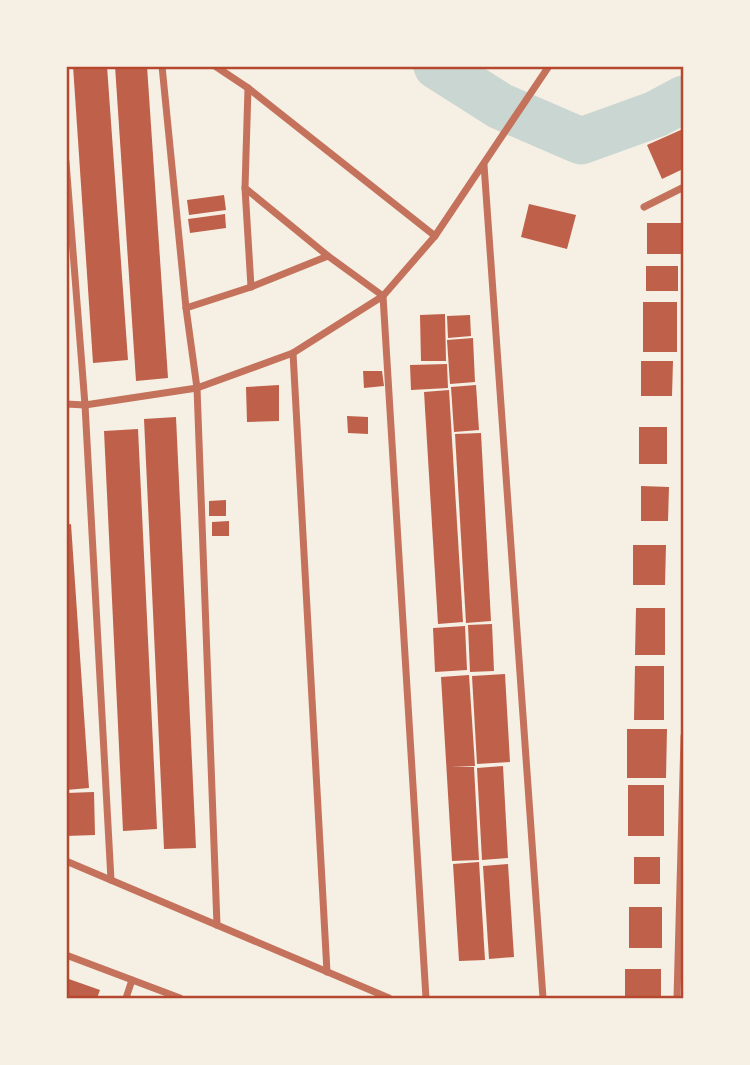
<svg xmlns="http://www.w3.org/2000/svg" width="750" height="1065" viewBox="0 0 750 1065" font-family="'Alegreya Sans',sans-serif">
  <style>
    .lines { fill: none; stroke-linecap: round; stroke-linejoin: round }
    .river { stroke: #c9d6d2; stroke-width: 47 }
    .building { fill: #bf614a }
    .minor { stroke: #c5725c; stroke-width: 7 }
    .neatline { fill: none; stroke: #b5482f; stroke-width: 2.5 }
  </style>
  <rect width="100%" height="100%" fill="#f6efe4"/>
  <g class="lines">
    <!-- river -->
    <polyline class="river" points="437,66 500,106 581,141 656,114 684,99"/>
  </g>
  <!-- building -->
  <g class="building">
    <polygon points="73,66 107,66 128,360 93,363"/>
    <polygon points="115,66 147,66 168,378 136,381"/>
    <polygon points="683,129 683,169 662,179 647,145"/>
    <polygon points="224,195 226,210 189,215 187,200"/>
    <polygon points="529,204 576,215 567,249 521,237"/>
    <polygon points="225,214 226,228 190,233 188,219"/>
    <rect x="647" y="223" width="36" height="31"/>
    <rect x="646" y="266" width="32" height="25"/>
    <rect x="643" y="302" width="34" height="50"/>
    <polygon points="445,314 446,361 421,361 420,315"/>
    <polygon points="470,315 471,336 448,338 447,316"/>
    <polygon points="473,338 475,382 450,384 447,340"/>
    <polygon points="641,361 673,361 672,396 641,396"/>
    <polygon points="447,364 448,388 411,390 410,365"/>
    <polygon points="363,371 382,371 384,386 364,388"/>
    <polygon points="279,385 279,421 247,422 246,387"/>
    <polygon points="476,385 479,430 454,432 451,387"/>
    <polygon points="449,390 463,622 438,624 424,392"/>
    <polygon points="347,416 368,417 368,434 348,433"/>
    <polygon points="176,417 196,848 164,849 144,419"/>
    <rect x="639" y="427" width="28" height="37"/>
    <polygon points="138,429 157,829 123,831 104,431"/>
    <polygon points="481,433 491,621 466,623 455,434"/>
    <polygon points="641,486 669,487 668,521 641,521"/>
    <polygon points="226,500 226,516 209,516 209,501"/>
    <polygon points="229,521 229,536 212,536 212,522"/>
    <polygon points="71,524 89,788 66,790 66,525"/>
    <polygon points="633,545 666,545 665,585 633,585"/>
    <polygon points="636,608 665,608 665,655 635,655"/>
    <polygon points="492,624 494,671 470,672 468,625"/>
    <polygon points="465,626 467,670 435,672 433,628"/>
    <polygon points="635,666 664,666 664,720 634,720"/>
    <polygon points="505,674 510,762 477,764 472,676"/>
    <polygon points="469,675 475,766 451,767 474,767 479,860 452,861 441,677"/>
    <polygon points="627,729 667,729 666,778 627,778"/>
    <polygon points="503,766 508,858 482,860 477,768"/>
    <rect x="628" y="785" width="36" height="51"/>
    <polygon points="94,792 95,835 66,836 66,793"/>
    <rect x="634" y="857" width="26" height="27"/>
    <polygon points="479,862 485,960 459,961 453,864"/>
    <polygon points="508,864 514,957 489,959 483,866"/>
    <rect x="629" y="907" width="33" height="41"/>
    <rect x="625" y="969" width="36" height="29"/>
    <polygon points="66,978 100,990 97,998 66,998"/>
  </g>
  <g class="lines">
    <!-- minor -->
    <g class="minor">
      <polyline points="162,66 186,308 197,388 217,925"/>
      <polyline points="215,66 248,88 435,236"/>
      <polyline points="248,88 245,188 328,256 383,296 426,998"/>
      <polyline points="66,162 85,405 111,880"/>
      <polyline points="484,165 543,998"/>
      <polyline points="245,188 251,287"/>
      <polyline points="644,207 684,187"/>
      <polyline points="186,308 251,287 328,256"/>
      <polyline points="293,353 327,972"/>
      <polyline points="66,404 85,405 197,388 293,353 383,296 435,236 549,66"/>
      <polyline points="66,861 389,998"/>
      <polyline points="66,955 180,998"/>
      <polyline points="126,998 132,980"/>
      <polyline points="677,998 684,736"/>
    </g>
  </g>
  <!-- border -->
  <rect width="750" height="1065" fill="none" stroke="#f6efe4" stroke-width="136"/>
  <rect x="68" y="68" width="614" height="929" class="neatline"/>
</svg>
